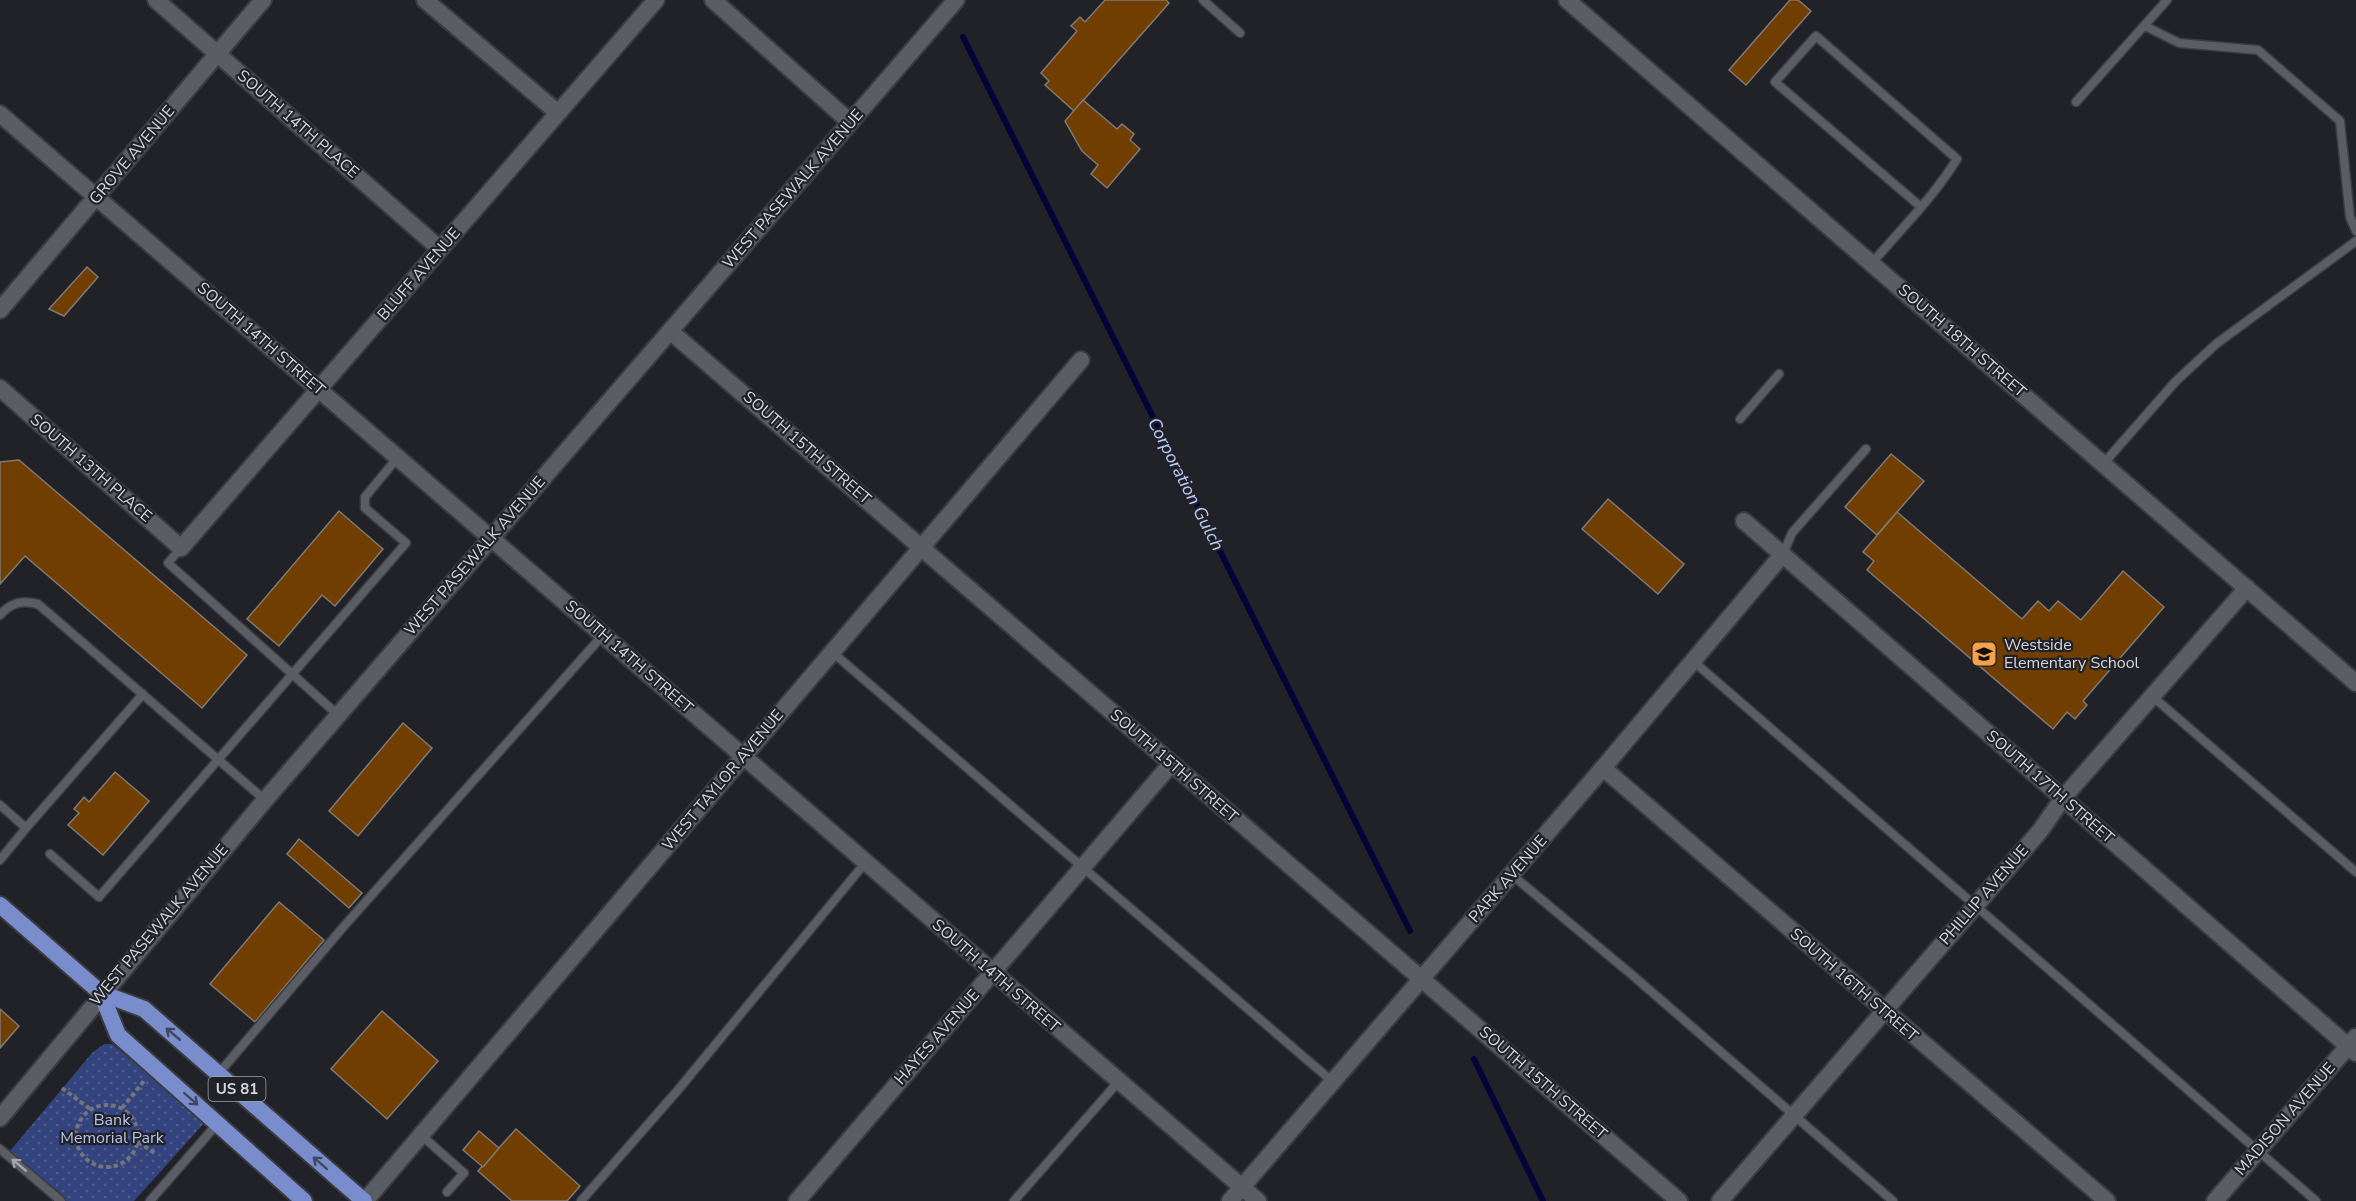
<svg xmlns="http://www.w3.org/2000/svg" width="2356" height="1201" viewBox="0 0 2356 1201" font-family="'Nunito Sans',sans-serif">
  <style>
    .park { fill: url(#park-dots) }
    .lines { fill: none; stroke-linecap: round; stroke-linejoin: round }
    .stream { stroke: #040336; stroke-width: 6 }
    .building { fill: #703e00; stroke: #817a74; stroke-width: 1.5 }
    .service-casing { stroke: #3a3c41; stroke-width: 11 }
    .minor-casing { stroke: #3a3c41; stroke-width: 20 }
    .tertiary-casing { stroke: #3a3c41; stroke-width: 20 }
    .trunk-casing { stroke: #3a3c41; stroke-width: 20 }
    .path { stroke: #73757a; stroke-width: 4; stroke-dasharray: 4.5 3; stroke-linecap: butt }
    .service { stroke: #5a5d64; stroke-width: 8 }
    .minor { stroke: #5a5d64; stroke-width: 16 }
    .tertiary { stroke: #5a5d64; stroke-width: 16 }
    .trunk { stroke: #798ccb; stroke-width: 16 }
    .oneway { stroke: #3f4761 }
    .oneway2 { stroke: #a4a6ab }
    .labels { text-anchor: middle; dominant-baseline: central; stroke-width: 4.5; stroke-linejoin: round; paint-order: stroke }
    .shield { fill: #202228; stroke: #9fa1a5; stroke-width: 1.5 }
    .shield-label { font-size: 15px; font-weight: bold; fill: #d5d7db }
    .street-label { font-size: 16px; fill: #d5d7db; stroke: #202228 }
    .poi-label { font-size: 16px; fill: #d5d7db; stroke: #202228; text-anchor: start }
    .park-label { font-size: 16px; fill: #b5c3ed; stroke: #202228 }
    .water-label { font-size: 18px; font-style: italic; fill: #bbc9f3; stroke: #202228 }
  </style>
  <defs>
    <pattern id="park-dots" width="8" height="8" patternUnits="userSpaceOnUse" patternTransform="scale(1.5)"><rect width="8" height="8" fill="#33437d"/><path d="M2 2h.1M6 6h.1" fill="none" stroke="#505d8f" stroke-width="1.8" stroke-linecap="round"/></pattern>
  </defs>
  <rect width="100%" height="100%" fill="#202228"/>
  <!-- park -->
  <polygon class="park" points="104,1044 112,1044 206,1121 134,1201 65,1201 10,1151 92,1053"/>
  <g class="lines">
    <!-- stream -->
    <g class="stream">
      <polyline points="963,37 1410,931"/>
      <polyline points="1474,1059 1543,1201"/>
    </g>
  </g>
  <!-- building -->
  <g class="building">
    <polygon points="1105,0 1166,0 1169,3 1074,111 1045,85 1049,81 1041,73 1077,31 1071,26 1080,17 1085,22"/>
    <polygon points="1790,0 1798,0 1811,11 1746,85 1729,70"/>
    <polygon points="1083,100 1117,129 1122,124 1134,134 1130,140 1140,149 1107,188 1091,174 1098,165 1082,151 1065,121"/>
    <polygon points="87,267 98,277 64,316 49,309"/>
    <polygon points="1891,454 1924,481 1877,535 1845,507"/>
    <polygon points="19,460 247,655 202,708 25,556 0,584 0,462"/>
    <polygon points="1608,499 1684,564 1658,594 1582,529"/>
    <polygon points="339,511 383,549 335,606 322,595 279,646 247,619"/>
    <polygon points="1897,512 2022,619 2038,601 2049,611 2058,601 2081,620 2123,571 2164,607 2083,701 2087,705 2075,719 2067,712 2053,729 1867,570 1874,561 1863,552"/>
    <polygon points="403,723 432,748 358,836 329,811"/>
    <polygon points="115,772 149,801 103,855 68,825 79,813 74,809 84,797 89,802"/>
    <polygon points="299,839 362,893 349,908 287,854"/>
    <polygon points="279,902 324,940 255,1022 210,984"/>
    <polygon points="0,1009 19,1026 0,1048"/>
    <polygon points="382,1011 438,1061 387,1119 331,1069"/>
    <polygon points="516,1129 580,1186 567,1201 512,1201 478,1171"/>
    <polygon points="479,1131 499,1148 483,1167 463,1150"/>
  </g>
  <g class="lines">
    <!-- service casing -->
    <g class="service-casing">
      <g id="service">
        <polyline points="1203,0 1240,33"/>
        <polyline points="2145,26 2179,43 2258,50 2340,121 2350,217 2356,231"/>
        <polyline points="2076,102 2167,0"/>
        <path d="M1871,264L1917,212C1932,195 1945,178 1957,159L1816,36L1775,82L1921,207"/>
        <polyline points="1740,419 1779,374"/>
        <polyline points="2104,463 2176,381 2216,344 2356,241"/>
        <polyline points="181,548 168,563 338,715"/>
        <polyline points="1783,554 1792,533 1866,449"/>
        <path d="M0,615C12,602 22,600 38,604L265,800"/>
        <polyline points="832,652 1333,1082"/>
        <polyline points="1693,661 2316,1201"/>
        <polyline points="2152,696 2356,872"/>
        <polyline points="0,805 26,828 0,860"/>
        <polyline points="26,828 143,694"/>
        <polyline points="50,854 99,897 406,543 365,508 365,497 398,457"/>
        <polyline points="1512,875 1631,974 1893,1201"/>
        <polyline points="219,1073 345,925 603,635"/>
        <polyline points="421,1135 464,1173 447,1192"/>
        <polyline points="0,1149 61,1201"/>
        <polyline points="150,1201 218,1123"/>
        <polyline points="581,1201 678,1090 865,863"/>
        <polyline points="1014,1201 1119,1081"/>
      </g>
    </g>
    <!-- minor casing -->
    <g class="minor-casing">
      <g id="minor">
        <polyline points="156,0 440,249"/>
        <polyline points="425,0 557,112"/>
        <polyline points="713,0 850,122"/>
        <polyline points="0,114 1258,1201"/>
        <polyline points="0,310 263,0"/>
        <polyline points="670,331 1679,1201"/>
        <polyline points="0,388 181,548 656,0"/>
        <polyline points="1744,521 2356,1053"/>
        <polyline points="1603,768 2107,1201"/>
        <polyline points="365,1201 1081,360"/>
        <polyline points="797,1201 1171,764"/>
        <polyline points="1230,1201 1603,768 1783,554"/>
        <polyline points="1720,1201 2040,831 2063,798 2247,588"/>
        <polyline points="2215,1201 2356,1037"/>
      </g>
    </g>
    <!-- tertiary casing -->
    <g class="tertiary-casing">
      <g id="tertiary">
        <polyline points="1567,0 2356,683"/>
        <polyline points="0,1118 265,800 956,0"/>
      </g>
    </g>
    <!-- trunk casing -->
    <g class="trunk-casing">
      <g id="trunk">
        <polyline points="0,905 101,993 144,1009 364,1201"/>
        <polyline points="101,993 118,1035 304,1201"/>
      </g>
    </g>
    <!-- path -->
    <g class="path">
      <polyline points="62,1088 90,1109"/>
      <circle cx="107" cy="1136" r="31"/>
      <polyline points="122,1108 144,1081"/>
      <polyline points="138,1142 156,1154"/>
    </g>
    <!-- service -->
    <use href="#service" class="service"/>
    <!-- minor -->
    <use href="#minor" class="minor"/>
    <!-- tertiary -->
    <use href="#tertiary" class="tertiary"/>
    <!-- trunk -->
    <use href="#trunk" class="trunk"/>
  </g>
  <!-- one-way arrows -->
  <defs><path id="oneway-shaft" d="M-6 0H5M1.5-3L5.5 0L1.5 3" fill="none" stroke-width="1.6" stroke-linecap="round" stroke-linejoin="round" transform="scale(1.5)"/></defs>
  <g class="oneway">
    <use href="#oneway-shaft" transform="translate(173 1034) rotate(-140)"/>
    <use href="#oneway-shaft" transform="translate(191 1099) rotate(41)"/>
    <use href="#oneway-shaft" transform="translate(320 1163) rotate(-139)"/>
  </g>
  <use class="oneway2" href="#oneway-shaft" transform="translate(19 1165) rotate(-140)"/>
  <!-- icons -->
  <defs>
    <g id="school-square" transform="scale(1.35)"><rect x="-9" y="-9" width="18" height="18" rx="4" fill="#f8a14b" stroke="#202228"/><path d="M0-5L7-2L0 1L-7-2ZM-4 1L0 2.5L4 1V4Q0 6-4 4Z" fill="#111"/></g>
  </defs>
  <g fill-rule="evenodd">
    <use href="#school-square" x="1984" y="654"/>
  </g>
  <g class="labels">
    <!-- shield labels -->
    <rect class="shield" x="208.5" y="1077" width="57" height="24" rx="4.5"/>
    <g class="shield-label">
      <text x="237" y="1089">US 81</text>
    </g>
    <!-- street labels -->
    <g class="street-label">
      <text transform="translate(298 124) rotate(41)">SOUTH 14TH PLACE</text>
      <text transform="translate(132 155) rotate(-50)">GROVE AVENUE</text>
      <text transform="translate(793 189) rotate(-49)">WEST PASEWALK AVENUE</text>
      <text transform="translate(419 274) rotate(-49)">BLUFF AVENUE</text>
      <text transform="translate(261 339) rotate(41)">SOUTH 14TH STREET</text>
      <text transform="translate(1962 341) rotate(41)">SOUTH 18TH STREET</text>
      <text transform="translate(807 448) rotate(41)">SOUTH 15TH STREET</text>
      <text transform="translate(91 468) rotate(41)">SOUTH 13TH PLACE</text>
      <text transform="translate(475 556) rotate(-49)">WEST PASEWALK AVENUE</text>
      <text transform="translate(629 657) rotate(41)">SOUTH 14TH STREET</text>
      <text transform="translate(1174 766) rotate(41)">SOUTH 15TH STREET</text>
      <text transform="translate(723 780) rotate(-50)">WEST TAYLOR AVENUE</text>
      <text transform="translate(2050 787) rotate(41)">SOUTH 17TH STREET</text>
      <text transform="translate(1508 879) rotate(-49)">PARK AVENUE</text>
      <text transform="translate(1984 895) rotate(-49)">PHILLIP AVENUE</text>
      <text transform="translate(159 925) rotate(-50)">WEST PASEWALK AVENUE</text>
      <text transform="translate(996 976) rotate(41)">SOUTH 14TH STREET</text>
      <text transform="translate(1854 985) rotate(41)">SOUTH 16TH STREET</text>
      <text transform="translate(937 1037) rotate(-49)">HAYES AVENUE</text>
      <text transform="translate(1543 1083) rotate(41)">SOUTH 15TH STREET</text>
      <text transform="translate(2285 1119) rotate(-49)">MADISON AVENUE</text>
    </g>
    <!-- poi labels -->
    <g class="poi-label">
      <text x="2004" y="645">Westside<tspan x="2004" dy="18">Elementary School</tspan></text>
    </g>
    <!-- park labels -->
    <g class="park-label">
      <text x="112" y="1120">Bank<tspan x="112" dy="18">Memorial Park</tspan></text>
    </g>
    <!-- water labels -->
    <g class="water-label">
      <text transform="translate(1186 484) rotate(63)">Corporation Gulch</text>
    </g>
  </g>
</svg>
